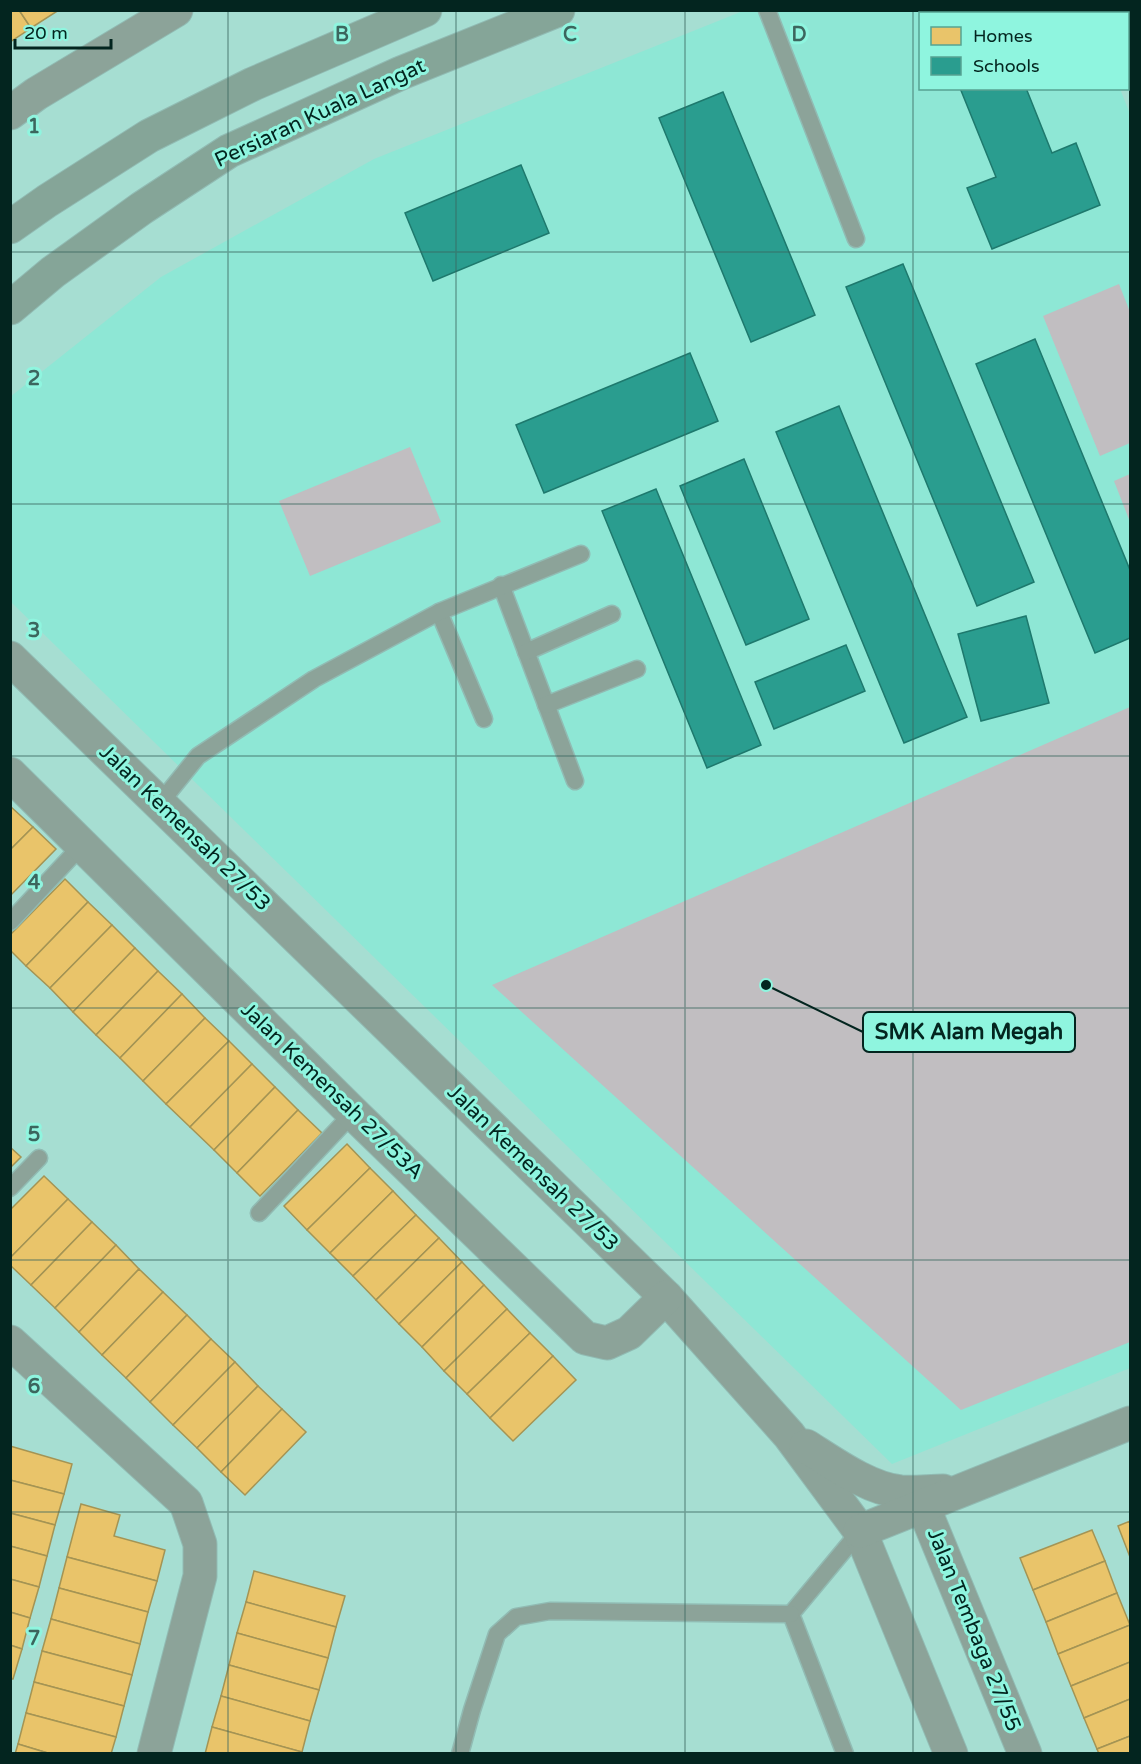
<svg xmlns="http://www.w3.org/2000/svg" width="1141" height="1764" viewBox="0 0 1141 1764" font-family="'Varela Round',sans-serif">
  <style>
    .built { fill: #8ee7d5 }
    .pitch { fill: #c1bec1 }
    .homes { fill: #e9c46a; stroke: #a49454; stroke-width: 1.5 }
    .schools { fill: #2a9d8f; stroke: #1e796d; stroke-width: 1.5 }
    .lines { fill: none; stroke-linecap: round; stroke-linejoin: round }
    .lane-casing { stroke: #91bbb3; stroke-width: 19 }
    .street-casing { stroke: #91bbb3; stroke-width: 35 }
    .primary-casing { stroke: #91bbb3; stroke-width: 35 }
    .lane { stroke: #8ca399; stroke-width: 16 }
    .street { stroke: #8ca399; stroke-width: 33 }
    .primary { stroke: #85a598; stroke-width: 33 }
    .grid { fill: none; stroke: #3c665e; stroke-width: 1.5; stroke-opacity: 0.55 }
    .labels { text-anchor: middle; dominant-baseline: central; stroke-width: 6; stroke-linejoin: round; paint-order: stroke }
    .street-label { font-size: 21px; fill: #03251f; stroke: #8ff5df }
    .grid-label { font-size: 20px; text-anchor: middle; font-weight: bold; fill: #3c665e; stroke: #8ff5df; stroke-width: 6; stroke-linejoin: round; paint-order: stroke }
    .leader { fill: none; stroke: #03251f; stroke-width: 2 }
    .callout-dot { fill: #03251f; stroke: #8ff5df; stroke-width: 2 }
    .callout { fill: #8ff5df; stroke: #03251f; stroke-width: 2 }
    .callout-label { font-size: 22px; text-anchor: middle; font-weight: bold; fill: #03251f }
  </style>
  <rect width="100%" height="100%" fill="#a6ded2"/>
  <!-- built -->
  <polygon class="built" points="743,11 1088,11 1089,13 920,14 920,88 1120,89 1130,114 1130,1368 892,1464 11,602 10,397 161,277 374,159"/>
  <!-- pitch -->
  <g class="pitch">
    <polygon points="1119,284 1130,312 1130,443 1100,456 1043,316"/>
    <polygon points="410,447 441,522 310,576 279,501"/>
    <polygon points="1130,474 1130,522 1114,481"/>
    <polygon points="1130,707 1130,1342 961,1410 492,985"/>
  </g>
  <!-- homes -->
  <g class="homes">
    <polygon points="10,10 19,10 31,28 10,42"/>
    <polygon points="19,10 59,10 31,28"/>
    <polygon points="10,806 33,827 10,850"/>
    <polygon points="33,827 56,849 10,896 10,850"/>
    <polygon points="65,879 88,902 26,966 10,950 10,935"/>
    <polygon points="88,902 112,925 50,988 26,966"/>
    <polygon points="112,925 135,948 73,1012 50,988"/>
    <polygon points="135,948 158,971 96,1035 73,1012"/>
    <polygon points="158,971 182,994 120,1058 96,1035"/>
    <polygon points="182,994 205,1018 143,1081 120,1058"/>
    <polygon points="205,1018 229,1041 166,1104 143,1081"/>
    <polygon points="229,1041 252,1064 190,1127 166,1104"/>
    <polygon points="252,1064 275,1087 214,1150 190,1127"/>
    <polygon points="275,1087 298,1110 237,1173 214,1150"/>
    <polygon points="298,1110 322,1133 260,1196 237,1173"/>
    <polygon points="347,1144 370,1168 307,1230 284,1206"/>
    <polygon points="10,1147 21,1157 10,1168"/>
    <polygon points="370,1168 393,1191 330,1253 307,1230"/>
    <polygon points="44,1176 68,1199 10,1258 10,1210"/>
    <polygon points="393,1191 416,1215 353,1276 330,1253"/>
    <polygon points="68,1199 92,1222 31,1285 10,1265 10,1258"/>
    <polygon points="416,1215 439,1238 376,1300 353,1276"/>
    <polygon points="92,1222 116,1245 55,1308 31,1285"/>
    <polygon points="439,1238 462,1262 399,1324 376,1300"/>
    <polygon points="116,1245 139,1269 79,1332 55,1308"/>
    <polygon points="462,1262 484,1285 422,1347 399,1324"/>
    <polygon points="139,1269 163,1292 102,1355 79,1332"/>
    <polygon points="484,1285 507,1309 444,1371 422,1347"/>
    <polygon points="163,1292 187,1315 126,1378 102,1355"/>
    <polygon points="507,1309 530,1333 467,1394 444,1371"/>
    <polygon points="187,1315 211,1339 150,1402 126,1378"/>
    <polygon points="530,1333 553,1356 490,1418 467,1394"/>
    <polygon points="211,1339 235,1362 173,1425 150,1402"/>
    <polygon points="553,1356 576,1380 513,1441 490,1418"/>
    <polygon points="235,1362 258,1386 197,1448 173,1425"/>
    <polygon points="258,1386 282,1409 221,1472 197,1448"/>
    <polygon points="282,1409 306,1432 245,1495 221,1472"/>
    <polygon points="10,1446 72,1464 64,1494 10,1480"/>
    <polygon points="10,1480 64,1494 55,1525 10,1513"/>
    <polygon points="81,1504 120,1515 114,1536 165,1550 157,1581 67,1557"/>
    <polygon points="10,1513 55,1525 47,1556 10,1546"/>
    <polygon points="1130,1521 1130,1557 1118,1526"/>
    <polygon points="1092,1530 1105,1561 1033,1590 1020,1558"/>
    <polygon points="10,1546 47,1556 39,1587 10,1579"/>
    <polygon points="67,1557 157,1581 148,1612 59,1588"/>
    <polygon points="1105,1561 1117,1593 1046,1622 1033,1590"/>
    <polygon points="254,1571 345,1596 336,1627 246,1602"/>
    <polygon points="10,1579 39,1587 30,1618 10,1612"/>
    <polygon points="59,1588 148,1612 140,1644 51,1619"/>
    <polygon points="1117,1593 1130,1625 1058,1654 1046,1622"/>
    <polygon points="246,1602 336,1627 328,1658 237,1633"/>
    <polygon points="10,1612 30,1618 22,1649 10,1645"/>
    <polygon points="51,1619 140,1644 132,1675 42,1651"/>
    <polygon points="1130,1625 1130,1662 1071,1686 1058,1654"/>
    <polygon points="237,1633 328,1658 319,1690 229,1665"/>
    <polygon points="10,1645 22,1649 13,1679 10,1679"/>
    <polygon points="42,1651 132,1675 124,1706 34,1682"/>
    <polygon points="1130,1662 1130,1699 1084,1718 1071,1686"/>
    <polygon points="229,1665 319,1690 310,1721 221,1696"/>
    <polygon points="34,1682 124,1706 116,1737 26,1713"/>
    <polygon points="221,1696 310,1721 302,1752 212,1727"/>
    <polygon points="1130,1699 1130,1736 1097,1749 1084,1718"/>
    <polygon points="26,1713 116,1737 111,1754 51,1754 18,1744"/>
    <polygon points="212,1727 302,1752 302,1754 205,1754"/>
    <polygon points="1130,1736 1130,1754 1099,1754 1097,1749"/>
    <polygon points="18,1744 51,1754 15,1754"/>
  </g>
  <!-- schools -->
  <g class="schools">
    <polygon points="960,88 1026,88 1052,153 1076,143 1100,205 992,249 967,188 996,177"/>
    <polygon points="723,92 815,315 751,342 659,118"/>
    <polygon points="521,165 549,233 433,281 405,213"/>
    <polygon points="903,264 1034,582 977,606 846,287"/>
    <polygon points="1035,339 1130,570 1130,638 1095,653 976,364"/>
    <polygon points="690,353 718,421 544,493 516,425"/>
    <polygon points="839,406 967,717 904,743 776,432"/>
    <polygon points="744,459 809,619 746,645 680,486"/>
    <polygon points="656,489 761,745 707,768 602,511"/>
    <polygon points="1026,616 1049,703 981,721 958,634"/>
    <polygon points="846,645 865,691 774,729 755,682"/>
  </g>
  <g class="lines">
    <!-- lane casing -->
    <g class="lane-casing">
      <g id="lane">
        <polyline points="767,10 856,239"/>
        <polyline points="501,585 575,781"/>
        <polyline points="439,612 484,719"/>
        <polyline points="526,652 612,614"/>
        <polyline points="546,705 637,669"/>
        <polyline points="160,803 198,756 314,679 439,612 581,554"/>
        <polyline points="10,922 82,845"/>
        <polyline points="10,1188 39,1158"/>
        <polyline points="259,1213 353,1113"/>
        <polyline points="791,1614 845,1754"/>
        <polyline points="791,1614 860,1531"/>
        <polyline points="460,1754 472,1710 497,1634 516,1617 550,1611 791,1614"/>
      </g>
    </g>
    <!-- street casing -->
    <g class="street-casing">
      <g id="street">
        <polyline points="10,113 36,94 176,10"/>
        <polyline points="10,658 666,1297 789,1435 860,1531 951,1754"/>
        <polyline points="10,774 353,1113 585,1338 607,1343 629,1333 666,1297"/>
        <polyline points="10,1342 186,1503 200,1544 200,1576 154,1754"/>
        <path d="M806,1446C833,1463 869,1489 901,1492C915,1493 930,1491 943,1491"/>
        <polyline points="923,1506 1025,1754"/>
        <polyline points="860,1531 1130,1423"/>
      </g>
    </g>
    <!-- primary casing -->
    <g class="primary-casing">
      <g id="primary">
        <polyline points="10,227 47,201 149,136 253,84 425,10"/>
        <polyline points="10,308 53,272 142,208 229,151 401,73 558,10"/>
      </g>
    </g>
    <!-- lane -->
    <use href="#lane" class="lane"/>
    <!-- street -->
    <use href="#street" class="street"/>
    <!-- primary -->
    <use href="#primary" class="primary"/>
  </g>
  <!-- grid -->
  <path class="grid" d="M228,10V1754M456,10V1754M685,10V1754M913,10V1754M10,252H1130M10,504H1130M10,756H1130M10,1008H1130M10,1260H1130M10,1512H1130"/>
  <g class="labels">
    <!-- street labels -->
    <g class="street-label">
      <text transform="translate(320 113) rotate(-25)">Persiaran Kuala Langat</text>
      <text transform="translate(185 828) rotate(44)">Jalan Kemensah 27/53</text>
      <text transform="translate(332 1091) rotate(44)">Jalan Kemensah 27/53A</text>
      <text transform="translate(533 1168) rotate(44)">Jalan Kemensah 27/53</text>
      <text transform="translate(974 1630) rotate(68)">Jalan Tembaga 27/55</text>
    </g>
  </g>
  <g class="grid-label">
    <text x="342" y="41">B</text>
    <text x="570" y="41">C</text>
    <text x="799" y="41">D</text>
    <text x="34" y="133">1</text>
    <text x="34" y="385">2</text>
    <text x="34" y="637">3</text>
    <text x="34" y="889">4</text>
    <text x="34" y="1141">5</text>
    <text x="34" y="1393">6</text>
    <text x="34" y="1645">7</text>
  </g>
  <!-- callouts -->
  <path class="leader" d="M766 985L863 1032"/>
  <circle class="callout-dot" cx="766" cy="985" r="6"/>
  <rect class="callout" x="863" y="1012" width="212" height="40" rx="6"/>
  <g class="callout-label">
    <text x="969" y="1039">SMK Alam Megah</text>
  </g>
  <!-- border -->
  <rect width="1141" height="1764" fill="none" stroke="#03251f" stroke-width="24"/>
  <!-- legend -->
  <rect x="919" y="12" width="210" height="78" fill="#8ff5df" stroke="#57a292" stroke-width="1.5"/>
  <rect x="931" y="27" width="30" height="18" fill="#e9c46a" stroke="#57a292" stroke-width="1.5"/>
  <text x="973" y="42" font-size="18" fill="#03251f">Homes</text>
  <rect x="931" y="57" width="30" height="18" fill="#2a9d8f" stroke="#57a292" stroke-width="1.5"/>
  <text x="973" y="72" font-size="18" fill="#03251f">Schools</text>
  <!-- scale -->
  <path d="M15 39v9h96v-9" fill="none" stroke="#03251f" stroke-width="3"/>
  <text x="24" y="39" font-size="18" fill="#03251f" stroke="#8ff5df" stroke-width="4.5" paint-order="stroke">20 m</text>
</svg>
